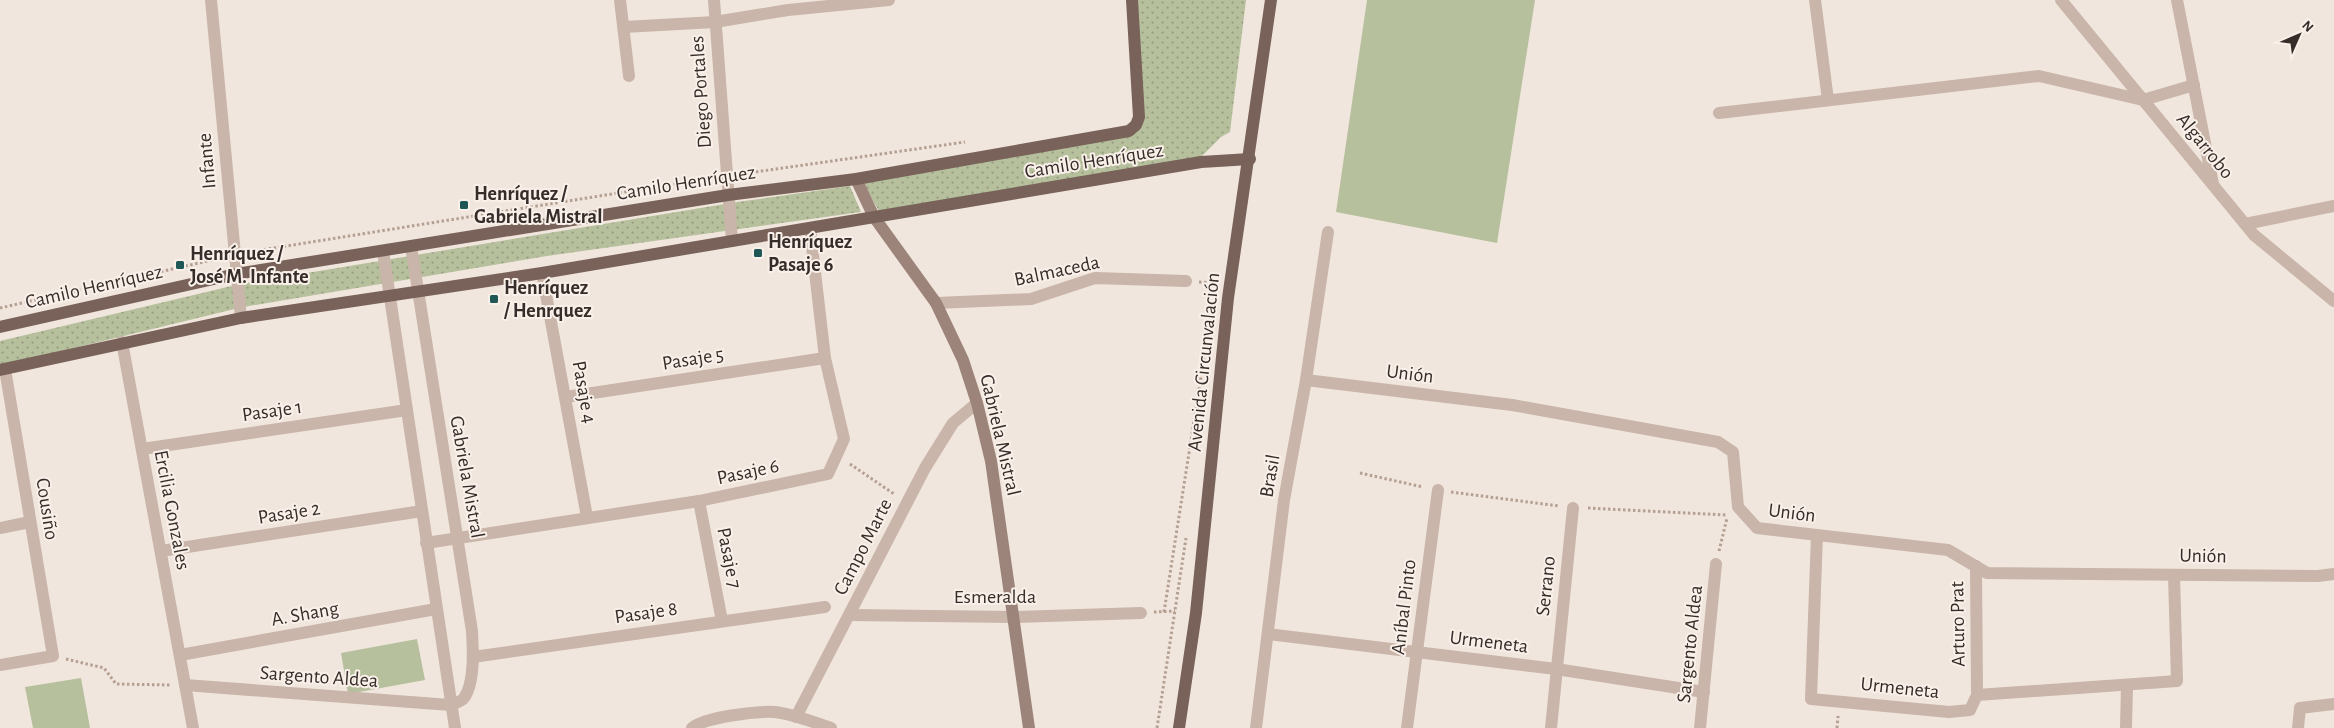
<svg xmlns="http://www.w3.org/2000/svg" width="2334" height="728" viewBox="0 0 2334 728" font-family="'Alegreya Sans',sans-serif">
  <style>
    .grass { fill: url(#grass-dots) }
    .garden { fill: #b7c09d }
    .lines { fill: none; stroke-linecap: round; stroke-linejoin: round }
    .path { stroke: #b59f93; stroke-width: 3; stroke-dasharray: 2.5 2.5; stroke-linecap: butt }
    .street { stroke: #c9b5a9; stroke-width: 12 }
    .secondary { stroke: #9d847a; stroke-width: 12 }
    .primary { stroke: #78625a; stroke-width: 12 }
    .poi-dot { fill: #1f5756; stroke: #f9f0e9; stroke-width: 2 }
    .labels { text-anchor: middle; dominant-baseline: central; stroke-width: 4; stroke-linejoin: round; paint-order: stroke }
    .street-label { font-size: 20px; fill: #362c29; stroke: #f9f0e9 }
    .poi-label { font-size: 20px; font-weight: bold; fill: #362c29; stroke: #f9f0e9; text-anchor: start }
  </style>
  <defs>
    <pattern id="grass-dots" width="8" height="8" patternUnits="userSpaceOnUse" patternTransform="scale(1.25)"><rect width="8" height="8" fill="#b7c09d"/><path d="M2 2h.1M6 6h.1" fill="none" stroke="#969c80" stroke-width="1.8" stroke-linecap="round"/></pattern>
  </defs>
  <rect width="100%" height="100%" fill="#f1e6dd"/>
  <!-- grass -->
  <g class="grass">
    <polygon points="1137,0 1246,0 1230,132 1221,137 1199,159 879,211 862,182 1133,134"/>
    <polygon points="850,186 861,212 547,256 243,307 0,366 0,341 240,284 737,202"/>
  </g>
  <!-- garden -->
  <g class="garden">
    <polygon points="1367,0 1535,0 1497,243 1336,212"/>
    <polygon points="417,639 425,680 348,694 341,653"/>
    <polygon points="81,678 90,728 33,728 25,687"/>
  </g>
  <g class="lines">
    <!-- path -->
    <g class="path">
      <polyline points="741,174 965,142"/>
      <polyline points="249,252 712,178"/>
      <polyline points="1199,282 1213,283 1213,280"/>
      <polyline points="0,308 221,258"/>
      <polyline points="850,464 894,494"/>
      <polyline points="1360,473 1423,487"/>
      <polyline points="1451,492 1559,506"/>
      <polyline points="1588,508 1726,515"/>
      <polyline points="1719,551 1727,518"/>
      <polyline points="1154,612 1175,611"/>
      <polyline points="1164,612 1205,351"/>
      <polyline points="66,659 104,668 116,684 171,685"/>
      <polyline points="1157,728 1186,538"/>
      <polyline points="1837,728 1838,716"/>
    </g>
    <!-- street -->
    <g class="street">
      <polyline points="211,0 241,318"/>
      <polyline points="620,0 629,76"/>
      <polyline points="714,0 732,241"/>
      <polyline points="1815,0 1828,100"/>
      <polyline points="2061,0 2254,235 2334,301"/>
      <polyline points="2177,0 2213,184"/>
      <polyline points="624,27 715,22 788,10 889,0"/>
      <polyline points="1719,113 2039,76 2143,100 2194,85"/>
      <polyline points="2245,224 2334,206"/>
      <polyline points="383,251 455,728"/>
      <polyline points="542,273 587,517"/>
      <polyline points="936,303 1031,299 1095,278 1186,281"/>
      <polyline points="122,342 193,728"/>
      <polyline points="1306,380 1512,405 1718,442 1733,452 1738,507 1757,528 1948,550 1987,573 2318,576 2334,574"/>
      <polyline points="566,397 825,358"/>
      <polyline points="142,449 407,410"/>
      <polyline points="699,501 722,621"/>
      <polyline points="0,528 30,522"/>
      <polyline points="1817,535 1811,699 1949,712 1970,710 1977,695 1976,566"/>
      <polyline points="426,543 699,501 828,474 844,439 825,358 810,229"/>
      <polyline points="161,551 422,511"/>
      <polyline points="850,615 1014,617 1141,613"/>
      <polyline points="1268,634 1556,669 1704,692"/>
      <polyline points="180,655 436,609"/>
      <polyline points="473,657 825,607"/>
      <polyline points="0,665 53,656 5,369"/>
      <path d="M185,685L450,705C455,703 461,702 464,698C475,683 473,649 472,631L411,246"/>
      <polyline points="1977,695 2177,681 2174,575"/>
      <polyline points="796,717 925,468 953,423 977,403"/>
      <path d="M692,728C705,717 757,711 775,712C793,714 813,722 831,728"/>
      <polyline points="1256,728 1284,500 1306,380 1328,232"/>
      <polyline points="1407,728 1438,490"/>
      <polyline points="1551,728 1573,508"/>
      <polyline points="1700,728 1716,564"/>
      <polyline points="2126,728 2127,686"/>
      <polyline points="2298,728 2300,708 2334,704"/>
    </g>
    <!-- secondary -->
    <polyline class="secondary" points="856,179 874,217 936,303 963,360 977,403 991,461 1029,728"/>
    <!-- primary -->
    <g class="primary">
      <polyline points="0,327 236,274 728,195 856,179 1129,131 1136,125 1139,117 1132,0"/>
      <polyline points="0,370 241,318 542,273 1201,162 1250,159"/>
      <polyline points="1179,728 1196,613 1228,298 1271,0"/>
    </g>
  </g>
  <!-- markers -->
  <g class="poi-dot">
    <rect x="459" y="200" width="10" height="10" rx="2.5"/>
    <rect x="753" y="248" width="10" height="10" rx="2.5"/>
    <rect x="175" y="260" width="10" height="10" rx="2.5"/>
    <rect x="489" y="294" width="10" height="10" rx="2.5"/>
  </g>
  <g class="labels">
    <!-- street labels -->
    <g class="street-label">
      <text transform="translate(701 92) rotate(-94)">Diego Portales</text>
      <text transform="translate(2205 146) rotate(51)">Algarrobo</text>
      <text transform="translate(207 161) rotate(-95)">Infante</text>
      <text transform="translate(1094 161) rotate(-9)">Camilo Henríquez</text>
      <text transform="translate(686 183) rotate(-9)">Camilo Henríquez</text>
      <text transform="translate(1057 271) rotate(-12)">Balmaceda</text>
      <text transform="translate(94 287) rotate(-13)">Camilo Henríquez</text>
      <text transform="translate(693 359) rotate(-9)">Pasaje 5</text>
      <text transform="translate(1204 362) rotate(-84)">Avenida Circunvalación</text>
      <text transform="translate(1410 374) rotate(7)">Unión</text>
      <text transform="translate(584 392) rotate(80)">Pasaje 4</text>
      <text transform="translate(272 411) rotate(-8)">Pasaje 1</text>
      <text transform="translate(1000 435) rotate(77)">Gabriela Mistral</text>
      <text transform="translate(748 472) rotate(-12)">Pasaje 6</text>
      <text transform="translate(1270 476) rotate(-80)">Brasil</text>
      <text transform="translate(467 477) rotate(80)">Gabriela Mistral</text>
      <text transform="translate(47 509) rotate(81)">Cousiño</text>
      <text transform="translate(172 510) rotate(79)">Ercilia Gonzales</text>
      <text transform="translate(289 513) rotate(-9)">Pasaje 2</text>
      <text transform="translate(1792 513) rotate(7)">Unión</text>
      <text transform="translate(863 547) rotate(-63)">Campo Marte</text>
      <text transform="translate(2203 556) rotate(1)">Unión</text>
      <text transform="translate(729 558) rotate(79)">Pasaje 7</text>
      <text transform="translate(1546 586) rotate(-84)">Serrano</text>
      <text x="995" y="597">Esmeralda</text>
      <text transform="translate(1404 607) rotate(-83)">Aníbal Pinto</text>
      <text transform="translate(646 613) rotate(-8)">Pasaje 8</text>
      <text transform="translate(305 614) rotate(-10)">A. Shang</text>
      <text transform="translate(1958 624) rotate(-91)">Arturo Prat</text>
      <text transform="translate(1489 642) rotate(7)">Urmeneta</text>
      <text transform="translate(1690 644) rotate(-84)">Sargento Aldea</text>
      <text transform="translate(319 677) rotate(4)">Sargento Aldea</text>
      <text transform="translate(1900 688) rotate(6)">Urmeneta</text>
    </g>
    <!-- poi labels -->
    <g class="poi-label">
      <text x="474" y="194">Henríquez /<tspan x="474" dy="23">Gabriela Mistral</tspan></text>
      <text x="768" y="242">Henríquez<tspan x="768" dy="23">Pasaje 6</tspan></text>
      <text x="190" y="254">Henríquez /<tspan x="190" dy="23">José M. Infante</tspan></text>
      <text x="504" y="288">Henríquez<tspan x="504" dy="23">/ Henrquez</tspan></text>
    </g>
  </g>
  <!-- north arrow -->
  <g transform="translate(2299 35) rotate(45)" stroke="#f9f0e9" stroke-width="4" paint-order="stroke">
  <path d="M0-4L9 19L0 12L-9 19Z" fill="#362c29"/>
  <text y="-8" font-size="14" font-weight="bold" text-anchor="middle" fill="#362c29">N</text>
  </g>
</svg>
